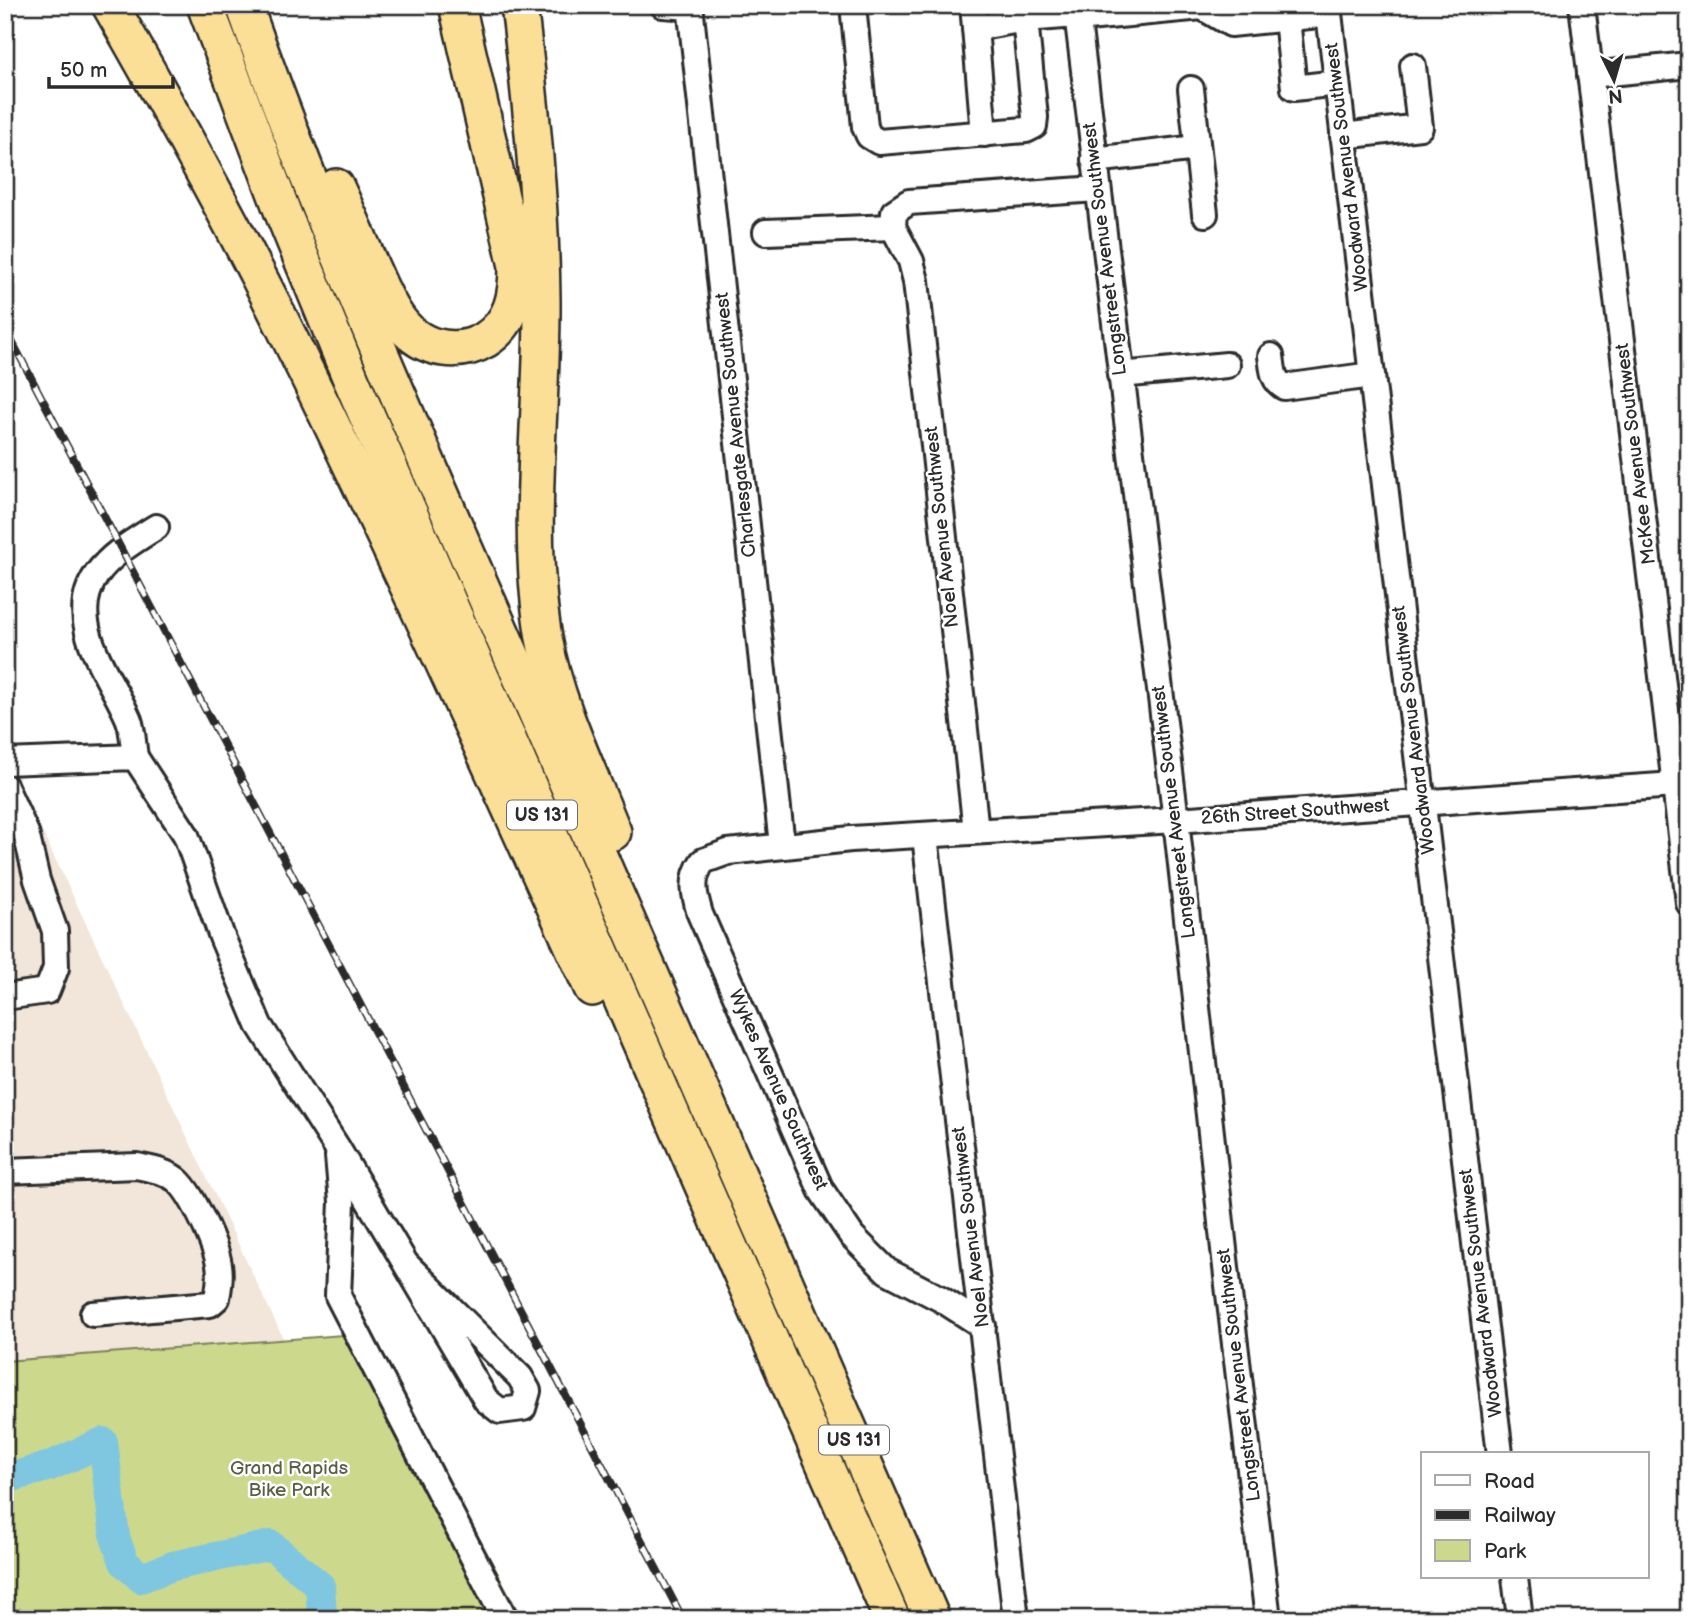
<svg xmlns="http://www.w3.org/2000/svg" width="1694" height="1624" viewBox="0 0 1694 1624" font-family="'Balsamiq Sans',sans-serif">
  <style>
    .built { fill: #f1e6d9 }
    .green { fill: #ccd98d; stroke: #7c825c; stroke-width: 2 }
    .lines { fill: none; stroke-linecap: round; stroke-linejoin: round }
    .river { stroke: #7fc7e0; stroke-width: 30 }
    .minor-casing { stroke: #2b2b2b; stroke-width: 30 }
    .highway-casing { stroke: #2b2b2b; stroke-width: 40 }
    .minor { stroke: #fff; stroke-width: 24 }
    .highway { stroke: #fbdf96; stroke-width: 35 }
    .rail-casing { stroke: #2b2b2b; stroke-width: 8 }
    .rail { stroke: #fff; stroke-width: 5; stroke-dasharray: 16; stroke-linecap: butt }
    .labels { text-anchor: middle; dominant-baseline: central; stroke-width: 5; stroke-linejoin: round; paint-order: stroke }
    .shield { fill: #fff; stroke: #6b6b6b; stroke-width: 2 }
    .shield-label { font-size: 18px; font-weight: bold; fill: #2b2b2b }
    .street-label { font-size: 19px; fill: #2b2b2b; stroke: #fff }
    .park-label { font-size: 19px; fill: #5b5f48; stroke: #fff }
  </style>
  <rect width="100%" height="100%" fill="#fff"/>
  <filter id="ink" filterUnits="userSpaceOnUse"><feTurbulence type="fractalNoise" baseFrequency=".0143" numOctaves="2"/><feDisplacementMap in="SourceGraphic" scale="14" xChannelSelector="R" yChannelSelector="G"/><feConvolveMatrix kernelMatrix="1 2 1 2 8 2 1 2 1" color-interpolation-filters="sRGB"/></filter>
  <g filter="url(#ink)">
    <!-- built -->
    <polygon class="built" points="5,651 20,785 284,1340 5,1361"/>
    <!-- green -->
    <polygon class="green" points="369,1333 522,1619 5,1619 5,1361"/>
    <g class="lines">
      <!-- river -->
      <polyline class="river" points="5,1479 50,1466 103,1442 115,1537 124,1562 141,1578 173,1566 271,1545 320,1586 322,1614 319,1619"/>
      <!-- minor casing -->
      <g class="minor-casing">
        <g id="minor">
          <polyline points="663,5 691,7"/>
          <polyline points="690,5 782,845"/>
          <polyline points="853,5 865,127 869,136 879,142 1026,130 1034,126 1035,117 1025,19 975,28 973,5"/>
          <polyline points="1023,5 1025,19 1077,15"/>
          <polyline points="1076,5 1176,820 1229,1294 1268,1619"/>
          <polyline points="1328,5 1500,1454"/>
          <polyline points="1582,5 1689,903"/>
          <polyline points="1287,18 1294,88 1337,83"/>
          <polyline points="1077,19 1202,7 1231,24 1329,14"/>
          <polyline points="975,28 984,134"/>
          <polyline points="1590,75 1689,65"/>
          <polyline points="1191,89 1205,214"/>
          <polyline points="1343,136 1420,127 1413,66"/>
          <polyline points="1094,160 1197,148"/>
          <polyline points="893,227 911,261 916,281 976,831"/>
          <polyline points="893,227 894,212 909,202 1097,189"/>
          <polyline points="766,232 893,227"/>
          <path d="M1271,356C1273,368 1272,380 1284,387L1372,375"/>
          <polyline points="1120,375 1227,365"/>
          <path d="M135,757C133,745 133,731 129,720C111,676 63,622 97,574C111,554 136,540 156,527"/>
          <polyline points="5,762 135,757 186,835 222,937 259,1025 338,1149 486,1400 500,1411 523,1408 528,1391 520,1377 406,1264"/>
          <polyline points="5,787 26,833 37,880 55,931 56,968 47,991 5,997"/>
          <polyline points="925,836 1016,1619"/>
          <polyline points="338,1156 342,1202 338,1296 505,1619"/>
          <path d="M5,1171L137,1166C150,1169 167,1171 178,1181C193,1195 216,1245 219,1265C221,1275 219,1288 217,1298L210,1304L93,1314"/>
          <path d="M983,1326L941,1299L887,1271L852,1236L821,1190L700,914C694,894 690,879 703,861L728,852L851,839L1176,820L1689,784"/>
          <polyline points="1515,1577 1520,1619"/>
        </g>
      </g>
      <!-- highway casing -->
      <g class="highway-casing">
        <g id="highway">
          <path d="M110,5C172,113 233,223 288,335C394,550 492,770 592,988"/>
          <polyline points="205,5 283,213 351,379 892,1619"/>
          <path d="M244,5C327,241 430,469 530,698C664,1005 798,1312 932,1619"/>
          <path d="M519,5C531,103 541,201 542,300C543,412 525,527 544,638C556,705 588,769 613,832"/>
          <path d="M336,187C347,211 358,236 368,260C384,295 399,343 444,348C458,350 473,347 485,340C512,323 517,296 517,266L457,5"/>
        </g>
      </g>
      <!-- minor -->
      <use href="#minor" class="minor"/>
      <!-- highway -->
      <use href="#highway" class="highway"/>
      <!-- rail casing -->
      <g class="rail-casing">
        <polyline id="rail" points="5,328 683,1619"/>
      </g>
      <!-- rail -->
      <use href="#rail" class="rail"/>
    </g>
  </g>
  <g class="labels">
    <!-- shield labels -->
    <g class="shield">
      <rect x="507" y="800.5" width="70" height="29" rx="5"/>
      <rect x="819" y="1425.5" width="70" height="29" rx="5"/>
    </g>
    <g class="shield-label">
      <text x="542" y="815">US 131</text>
      <text x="854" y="1440">US 131</text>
    </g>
    <!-- street labels -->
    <g class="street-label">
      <text transform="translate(1347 167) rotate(-97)">Woodward Avenue Southwest</text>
      <text transform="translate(1105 249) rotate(-97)">Longstreet Avenue Southwest</text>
      <text transform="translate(736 425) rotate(-96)">Charlesgate Avenue Southwest</text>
      <text transform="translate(1636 454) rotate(-97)">McKee Avenue Southwest</text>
      <text transform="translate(942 527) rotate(-96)">Noel Avenue Southwest</text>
      <text transform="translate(1414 730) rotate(-97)">Woodward Avenue Southwest</text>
      <text transform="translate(1174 812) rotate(-97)">Longstreet Avenue Southwest</text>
      <text transform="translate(1295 812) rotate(-4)">26th Street Southwest</text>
      <text transform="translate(778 1090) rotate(66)">Wykes Avenue Southwest</text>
      <text transform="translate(971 1227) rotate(-97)">Noel Avenue Southwest</text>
      <text transform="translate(1481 1293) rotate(-97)">Woodward Avenue Southwest</text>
      <text transform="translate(1239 1375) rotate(-97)">Longstreet Avenue Southwest</text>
    </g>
    <!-- park labels -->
    <g class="park-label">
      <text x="289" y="1468">Grand Rapids<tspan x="289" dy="22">Bike Park</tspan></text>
    </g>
  </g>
  <!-- margin -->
  <rect width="1694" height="1624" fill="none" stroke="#fff" stroke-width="28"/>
  <rect x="14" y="14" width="1666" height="1596" fill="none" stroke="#2b2b2b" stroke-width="2.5" filter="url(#ink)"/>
  <!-- legend -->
  <rect x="1421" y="1452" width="228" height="126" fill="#ffffff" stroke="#aaaaaa" stroke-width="2"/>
  <rect x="1435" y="1475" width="35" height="10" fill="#ffffff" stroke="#aaaaaa" stroke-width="2"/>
  <text x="1484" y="1488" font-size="21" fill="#2b2b2b">Road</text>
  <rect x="1435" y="1510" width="35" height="10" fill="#2b2b2b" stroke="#aaaaaa" stroke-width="2"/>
  <text x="1484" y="1522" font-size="21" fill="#2b2b2b">Railway</text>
  <rect x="1435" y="1540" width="35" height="21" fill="#ccd98d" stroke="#aaaaaa" stroke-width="2"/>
  <text x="1484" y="1558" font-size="21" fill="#2b2b2b">Park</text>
  <!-- north arrow -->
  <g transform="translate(1614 80) rotate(175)" stroke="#ffffff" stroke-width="5" paint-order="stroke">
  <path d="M0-5L12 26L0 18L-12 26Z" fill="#2b2b2b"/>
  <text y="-10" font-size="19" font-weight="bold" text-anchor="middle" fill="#2b2b2b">N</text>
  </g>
  <!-- scale -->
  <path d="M49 77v10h124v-10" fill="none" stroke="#2b2b2b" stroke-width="3.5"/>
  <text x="60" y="77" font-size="21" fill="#2b2b2b" stroke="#ffffff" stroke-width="5" paint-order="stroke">50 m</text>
</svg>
